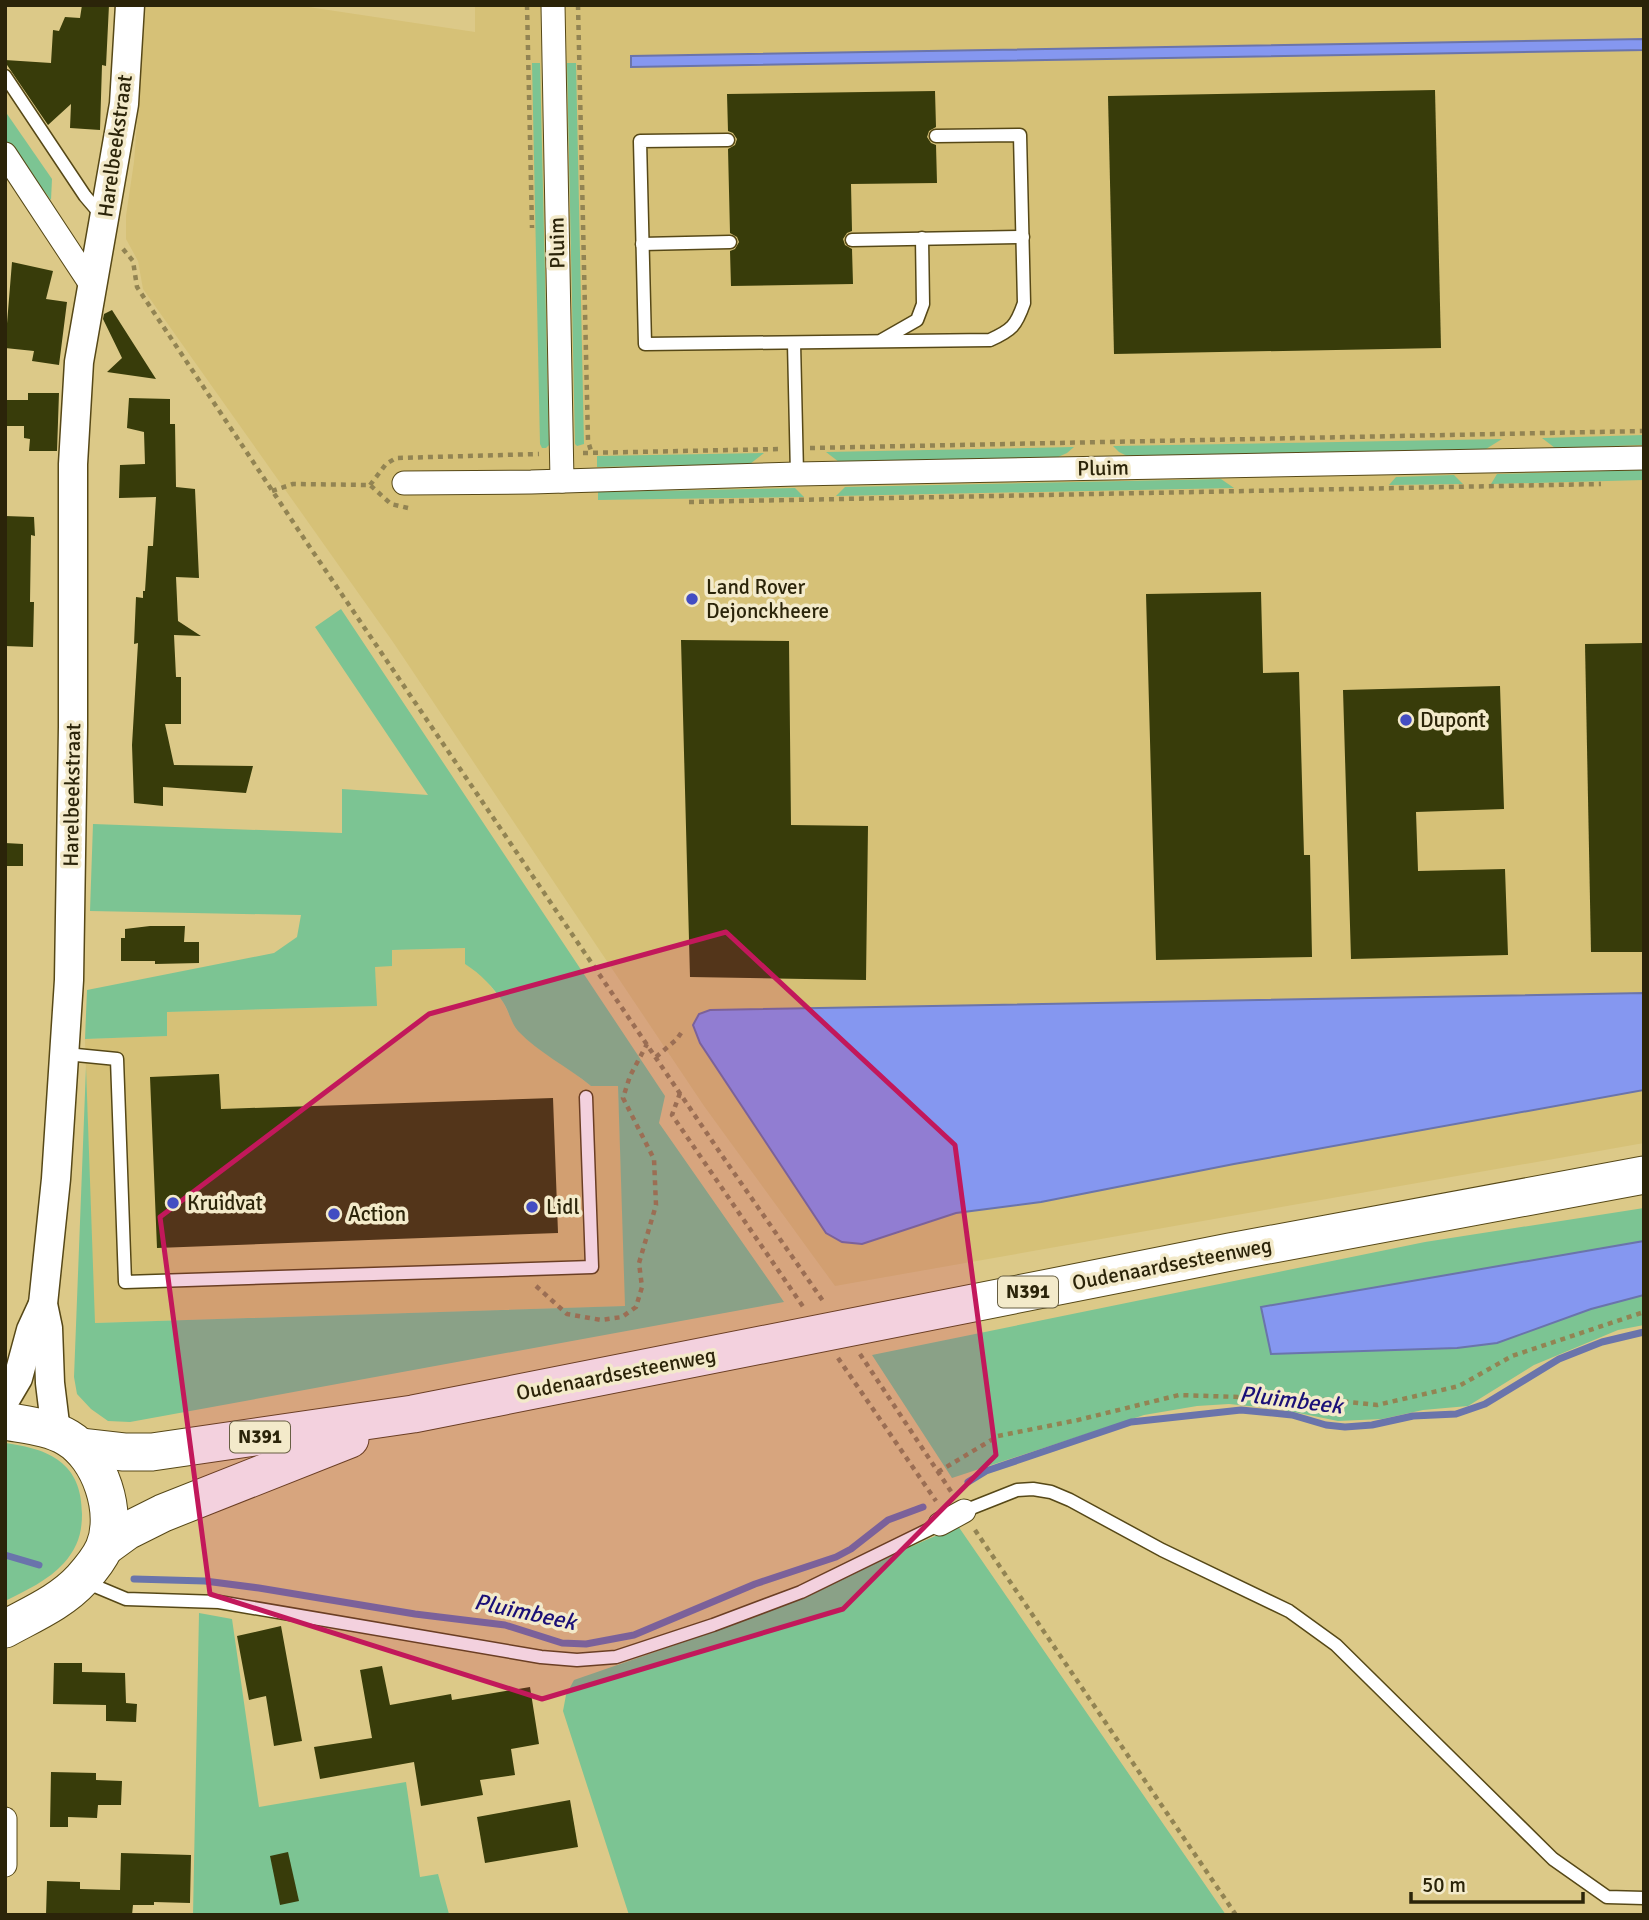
<svg xmlns="http://www.w3.org/2000/svg" width="1649" height="1920" viewBox="0 0 1649 1920" font-family="Signika,sans-serif">
  <style>
    .built { fill: #d6c177 }
    .green { fill: #7cc493 }
    .water { fill: #8597f0; stroke: #6a74ab; stroke-width: 2 }
    .lines { fill: none; stroke-linecap: round; stroke-linejoin: round }
    .stream { stroke: #6a74ab; stroke-width: 7 }
    .building { fill: #383c0a }
    .service-casing { stroke: #564817; stroke-width: 15 }
    .minor-casing { stroke: #564817; stroke-width: 25 }
    .tertiary-casing { stroke: #564817; stroke-width: 31 }
    .primary-casing { stroke: #564817; stroke-width: 39 }
    .path { stroke: #928453; stroke-width: 4.5; stroke-dasharray: 5 5; stroke-linecap: butt }
    .service { stroke: #fff; stroke-width: 12 }
    .minor { stroke: #fff; stroke-width: 23 }
    .tertiary { stroke: #fff; stroke-width: 28 }
    .primary { stroke: #fff; stroke-width: 37 }
    .marked { fill: #c2185b; fill-opacity: 0.2; stroke: #c2185b; stroke-width: 5; stroke-linejoin: round }
    .poi-dot { fill: #434dc2; stroke: #f3eaca; stroke-width: 2.5 }
    .labels { text-anchor: middle; dominant-baseline: central; stroke-width: 7; stroke-linejoin: round; paint-order: stroke }
    .shield { fill: #f3eaca; stroke: #675f43; stroke-width: 2 }
    .shield-label { font-size: 19px; font-weight: bold; fill: #2b2409 }
    .street-label { font-size: 21px; fill: #2b2409; stroke: #f3eaca }
    .poi-label { font-size: 21px; fill: #2b2409; stroke: #f3eaca; text-anchor: start }
    .water-label { font-size: 23px; font-style: italic; fill: #1a0f77; stroke: #f3eaca }
  </style>
  <rect width="100%" height="100%" fill="#dcc988"/>
  <!-- built -->
  <g class="built">
    <polygon points="146,5 295,5 475,32 475,5 1644,5 1644,1143 835,1286 704,1106 393,642 143,289 138,261 126,239 126,216 134,162"/>
    <polygon points="465,948 465,964 480,973 503,1002 516,1029 591,1086 618,1085 626,1306 94,1323 85,1039 167,1036 166,1012 376,1006 375,967 392,950"/>
  </g>
  <!-- green -->
  <g class="green">
    <polygon points="532,63 540,63 549,445 546,448 542,448 540,444"/>
    <polygon points="567,63 576,63 584,444 577,446 575,444"/>
    <polygon points="5,111 52,179 51,200 5,140"/>
    <polygon points="1644,435 1644,445 1555,448 1542,438"/>
    <polygon points="1502,439 1486,449 1127,456 1119,452 1113,446"/>
    <polygon points="1074,447 1067,453 1058,457 839,462 826,452"/>
    <polygon points="764,453 750,464 597,467 597,456"/>
    <polygon points="1644,470 1644,480 1491,484 1497,474"/>
    <polygon points="1454,475 1463,484 1389,485 1396,477"/>
    <polygon points="1221,479 1234,488 836,496 845,487"/>
    <polygon points="795,488 804,497 598,500 598,492"/>
    <path d="M341,609L665,1096L659,1123L784,1302L130,1422L108,1421L91,1409L77,1394L74,1377L86,1067L95,1323L625,1306L618,1086H591C568,1067 539,1053 518,1031C511,1023 509,1011 503,1002C493,987 481,974 465,964V948L392,950V966L375,967L377,1006L167,1012V1036L85,1039L87,990L274,953L297,937L301,915L90,911L93,824L342,833V789L428,795L315,627Z"/>
    <polygon points="1644,1208 1644,1241 1261,1307 1591,1309 1644,1295 1644,1325 1618,1330 1534,1365 1468,1406 1423,1410 1382,1419 1338,1421 1279,1409 1229,1404 1197,1406 1144,1415 952,1478 872,1355 1425,1242"/>
    <path d="M5,1443C50,1449 82,1463 82,1514C82,1534 77,1548 64,1563C49,1580 25,1591 5,1601Z"/>
    <polygon points="958,1526 1226,1915 629,1915 563,1711 566,1695 574,1680 730,1626"/>
    <polygon points="199,1613 232,1619 259,1807 406,1782 420,1877 438,1874 449,1914 193,1915"/>
  </g>
  <!-- water -->
  <g class="water">
    <polygon points="1644,39 1644,50 631,67 631,56"/>
    <polygon points="1644,993 1644,1090 1234,1164 1041,1202 956,1213 862,1244 842,1242 826,1233 700,1043 693,1025 699,1014 710,1010"/>
    <polygon points="1644,1241 1644,1295 1591,1309 1497,1343 1457,1348 1271,1354 1261,1307"/>
  </g>
  <g class="lines">
    <!-- stream -->
    <g class="stream">
      <polyline points="968,1482 986,1471 1131,1422 1241,1410 1292,1415 1326,1425 1345,1427 1372,1425 1413,1416 1456,1414 1485,1404 1559,1359 1602,1342 1644,1332"/>
      <polyline points="5,1555 39,1565"/>
      <polyline points="134,1579 205,1581 259,1588 415,1614 505,1625 562,1643 586,1644 634,1635 755,1584 836,1557 851,1549 888,1520 923,1507"/>
    </g>
  </g>
  <!-- building -->
  <g class="building">
    <polygon points="82,5 109,5 106,66 102,65 100,130 70,128 71,104 48,125 5,62 5,60 51,63 53,30 59,31 65,17 80,18"/>
    <polygon points="1435,90 1441,348 1114,354 1108,96"/>
    <polygon points="935,91 936,127 929,131 927,137 931,143 936,145 937,183 851,184 852,231 847,233 843,239 845,245 852,249 853,284 731,286 730,251 735,249 739,242 737,237 730,233 728,149 735,145 737,139 733,133 728,131 727,94"/>
    <polygon points="12,262 53,271 46,299 67,302 59,365 32,361 34,351 5,348"/>
    <polygon points="112,310 156,379 107,372 122,358 103,319 104,314"/>
    <polygon points="28,393 59,393 57,451 29,451 30,439 24,438 24,426 5,426 5,400 28,400"/>
    <polygon points="129,398 170,399 170,424 175,424 176,487 195,489 199,578 176,577 178,621 201,636 174,635 176,677 181,677 181,724 165,724 174,765 253,766 246,793 163,787 163,806 134,803 132,745 138,643 134,644 136,597 143,598 143,591 145,591 148,546 153,546 156,497 119,498 120,465 145,464 144,432 127,428"/>
    <polygon points="5,516 34,517 35,536 31,535 30,602 34,602 33,647 5,646"/>
    <polygon points="1261,592 1263,673 1299,672 1304,855 1310,855 1312,957 1156,960 1146,594"/>
    <polygon points="681,640 789,641 791,825 868,826 866,980 690,977"/>
    <polygon points="1644,643 1644,952 1591,952 1585,644"/>
    <polygon points="1500,686 1504,809 1416,812 1418,871 1505,869 1508,955 1351,959 1343,690"/>
    <polygon points="5,843 23,844 23,866 5,866"/>
    <polygon points="150,926 185,926 184,942 199,942 199,963 155,964 155,961 121,961 121,938 125,938 125,929"/>
    <polygon points="219,1074 221,1109 553,1098 558,1233 157,1248 150,1077"/>
    <polygon points="281,1626 302,1741 274,1746 266,1696 249,1700 237,1636"/>
    <polygon points="54,1663 82,1663 82,1672 125,1673 126,1703 137,1704 136,1722 106,1721 106,1705 53,1704"/>
    <polygon points="382,1666 390,1705 451,1694 452,1700 530,1687 539,1744 511,1749 515,1775 480,1780 483,1795 421,1806 414,1762 320,1779 314,1747 372,1738 360,1670"/>
    <polygon points="51,1772 96,1773 96,1780 122,1781 121,1805 98,1805 97,1818 68,1817 68,1827 50,1827"/>
    <polygon points="570,1800 578,1847 485,1863 477,1817"/>
    <polygon points="288,1852 299,1901 280,1905 270,1856"/>
    <polygon points="121,1853 191,1855 190,1903 154,1902 154,1905 133,1905 132,1915 46,1915 47,1881 80,1882 80,1889 120,1890"/>
  </g>
  <g class="lines">
    <!-- service casing -->
    <g class="service-casing">
      <g id="service">
        <polyline points="5,76 85,196 102,216"/>
        <path d="M728,140L640,141L645,344L990,340C1012,330 1016,326 1024,303L1020,135L936,136"/>
        <polyline points="852,240 1023,237"/>
        <polyline points="642,244 730,242"/>
        <polyline points="882,340 917,320 923,304 922,238"/>
        <polyline points="794,343 797,474"/>
        <polyline points="66,1054 117,1059 125,1282 592,1267 586,1097"/>
        <polyline points="964,1511 1017,1490 1033,1489 1051,1492 1070,1500 1162,1550 1289,1611 1336,1645 1553,1859 1607,1897 1644,1898"/>
        <polyline points="83,1581 126,1599 219,1602 541,1657 577,1660 616,1657 713,1625 801,1592 940,1524"/>
      </g>
    </g>
    <!-- minor casing -->
    <g class="minor-casing">
      <g id="minor">
        <polyline points="553,5 562,481"/>
        <polyline points="5,154 92,286"/>
        <polyline points="404,483 531,482 797,474 1644,458"/>
        <polyline points="940,1524 964,1511"/>
        <polyline points="5,1819 5,1865"/>
      </g>
    </g>
    <!-- tertiary casing -->
    <g class="tertiary-casing">
      <g id="tertiary">
        <polyline points="5,1400 18,1378 31,1330 43,1304"/>
        <polyline points="56,1432 50,1383 48,1328 43,1304 56,1179 69,980 73,727 73,464 79,362 124,104 130,5"/>
      </g>
    </g>
    <!-- primary casing -->
    <g class="primary-casing">
      <g id="primary">
        <path d="M5,1421C26,1425 50,1427 68,1438C100,1457 119,1513 104,1548C99,1559 90,1570 82,1579C61,1602 32,1614 5,1629"/>
        <polyline points="80,1447 124,1452 152,1452 413,1414 1230,1252 1644,1175"/>
        <polyline points="105,1547 127,1531 163,1513 350,1439"/>
      </g>
    </g>
    <!-- path -->
    <g class="path">
      <polyline points="527,5 532,228"/>
      <polyline points="578,5 588,441 592,454"/>
      <polyline points="123,249 133,261 137,287 305,540 723,1157 823,1301"/>
      <polyline points="810,448 1644,431"/>
      <polyline points="583,453 780,449"/>
      <polyline points="370,485 386,464 396,458 539,454"/>
      <polyline points="272,491 293,484 370,485 391,504 408,508"/>
      <polyline points="689,502 1601,484"/>
      <polyline points="656,1057 677,1039 683,1030"/>
      <polyline points="680,1093 672,1115 804,1308"/>
      <polyline points="536,1286 567,1314 601,1320 622,1317 636,1307 642,1287 639,1263 656,1205 654,1159 623,1098 630,1076 647,1044"/>
      <polyline points="860,1354 952,1493"/>
      <polyline points="838,1358 936,1501"/>
      <polyline points="938,1472 998,1436 1078,1420 1179,1395 1331,1400 1377,1405 1459,1386 1512,1356 1644,1312"/>
      <polyline points="975,1530 1236,1915"/>
    </g>
    <!-- service -->
    <use href="#service" class="service"/>
    <!-- minor -->
    <use href="#minor" class="minor"/>
    <!-- tertiary -->
    <use href="#tertiary" class="tertiary"/>
    <!-- primary -->
    <use href="#primary" class="primary"/>
  </g>
  <!-- marked area -->
  <path class="marked" d="M726,932L955,1145L996,1455L843,1609L542,1699L210,1594L160,1217L429,1014Z"/>
  <!-- markers -->
  <g class="poi-dot">
    <circle cx="692" cy="599" r="7"/>
    <circle cx="1406" cy="720" r="7"/>
    <circle cx="173" cy="1203" r="7"/>
    <circle cx="532" cy="1207" r="7"/>
    <circle cx="334" cy="1214" r="7"/>
  </g>
  <g class="labels">
    <!-- shield labels -->
    <g class="shield">
      <rect x="998" y="1276.5" width="60" height="31" rx="5"/>
      <rect x="230" y="1421.5" width="60" height="31" rx="5"/>
    </g>
    <g class="shield-label">
      <text x="1028" y="1292">N391</text>
      <text x="260" y="1437">N391</text>
    </g>
    <!-- street labels -->
    <g class="street-label">
      <text transform="translate(115 146) rotate(-82)">Harelbeekstraat</text>
      <text transform="translate(557 243) rotate(-91)">Pluim</text>
      <text transform="translate(1103 468) rotate(-1)">Pluim</text>
      <text transform="translate(72 795) rotate(-89)">Harelbeekstraat</text>
      <text transform="translate(1172 1264) rotate(-11)">Oudenaardsesteenweg</text>
      <text transform="translate(616 1374) rotate(-11)">Oudenaardsesteenweg</text>
    </g>
    <!-- poi labels -->
    <g class="poi-label">
      <text x="706" y="587">Land Rover<tspan x="706" dy="24">Dejonckheere</tspan></text>
      <text x="1420" y="720">Dupont</text>
      <text x="187" y="1203">Kruidvat</text>
      <text x="546" y="1207">Lidl</text>
      <text x="348" y="1214">Action</text>
    </g>
    <!-- water labels -->
    <g class="water-label">
      <text transform="translate(1291 1400) rotate(7)">Pluimbeek</text>
      <text transform="translate(525 1612) rotate(12)">Pluimbeek</text>
    </g>
  </g>
  <!-- border -->
  <rect width="1649" height="1920" fill="none" stroke="#2b2409" stroke-width="14"/>
  <!-- scale -->
  <path d="M1411 1892v10h172v-10" fill="none" stroke="#2b2409" stroke-width="3.5"/>
  <text x="1422" y="1892" font-size="21" fill="#2b2409" stroke="#f3eaca" stroke-width="5" paint-order="stroke">50 m</text>
</svg>
